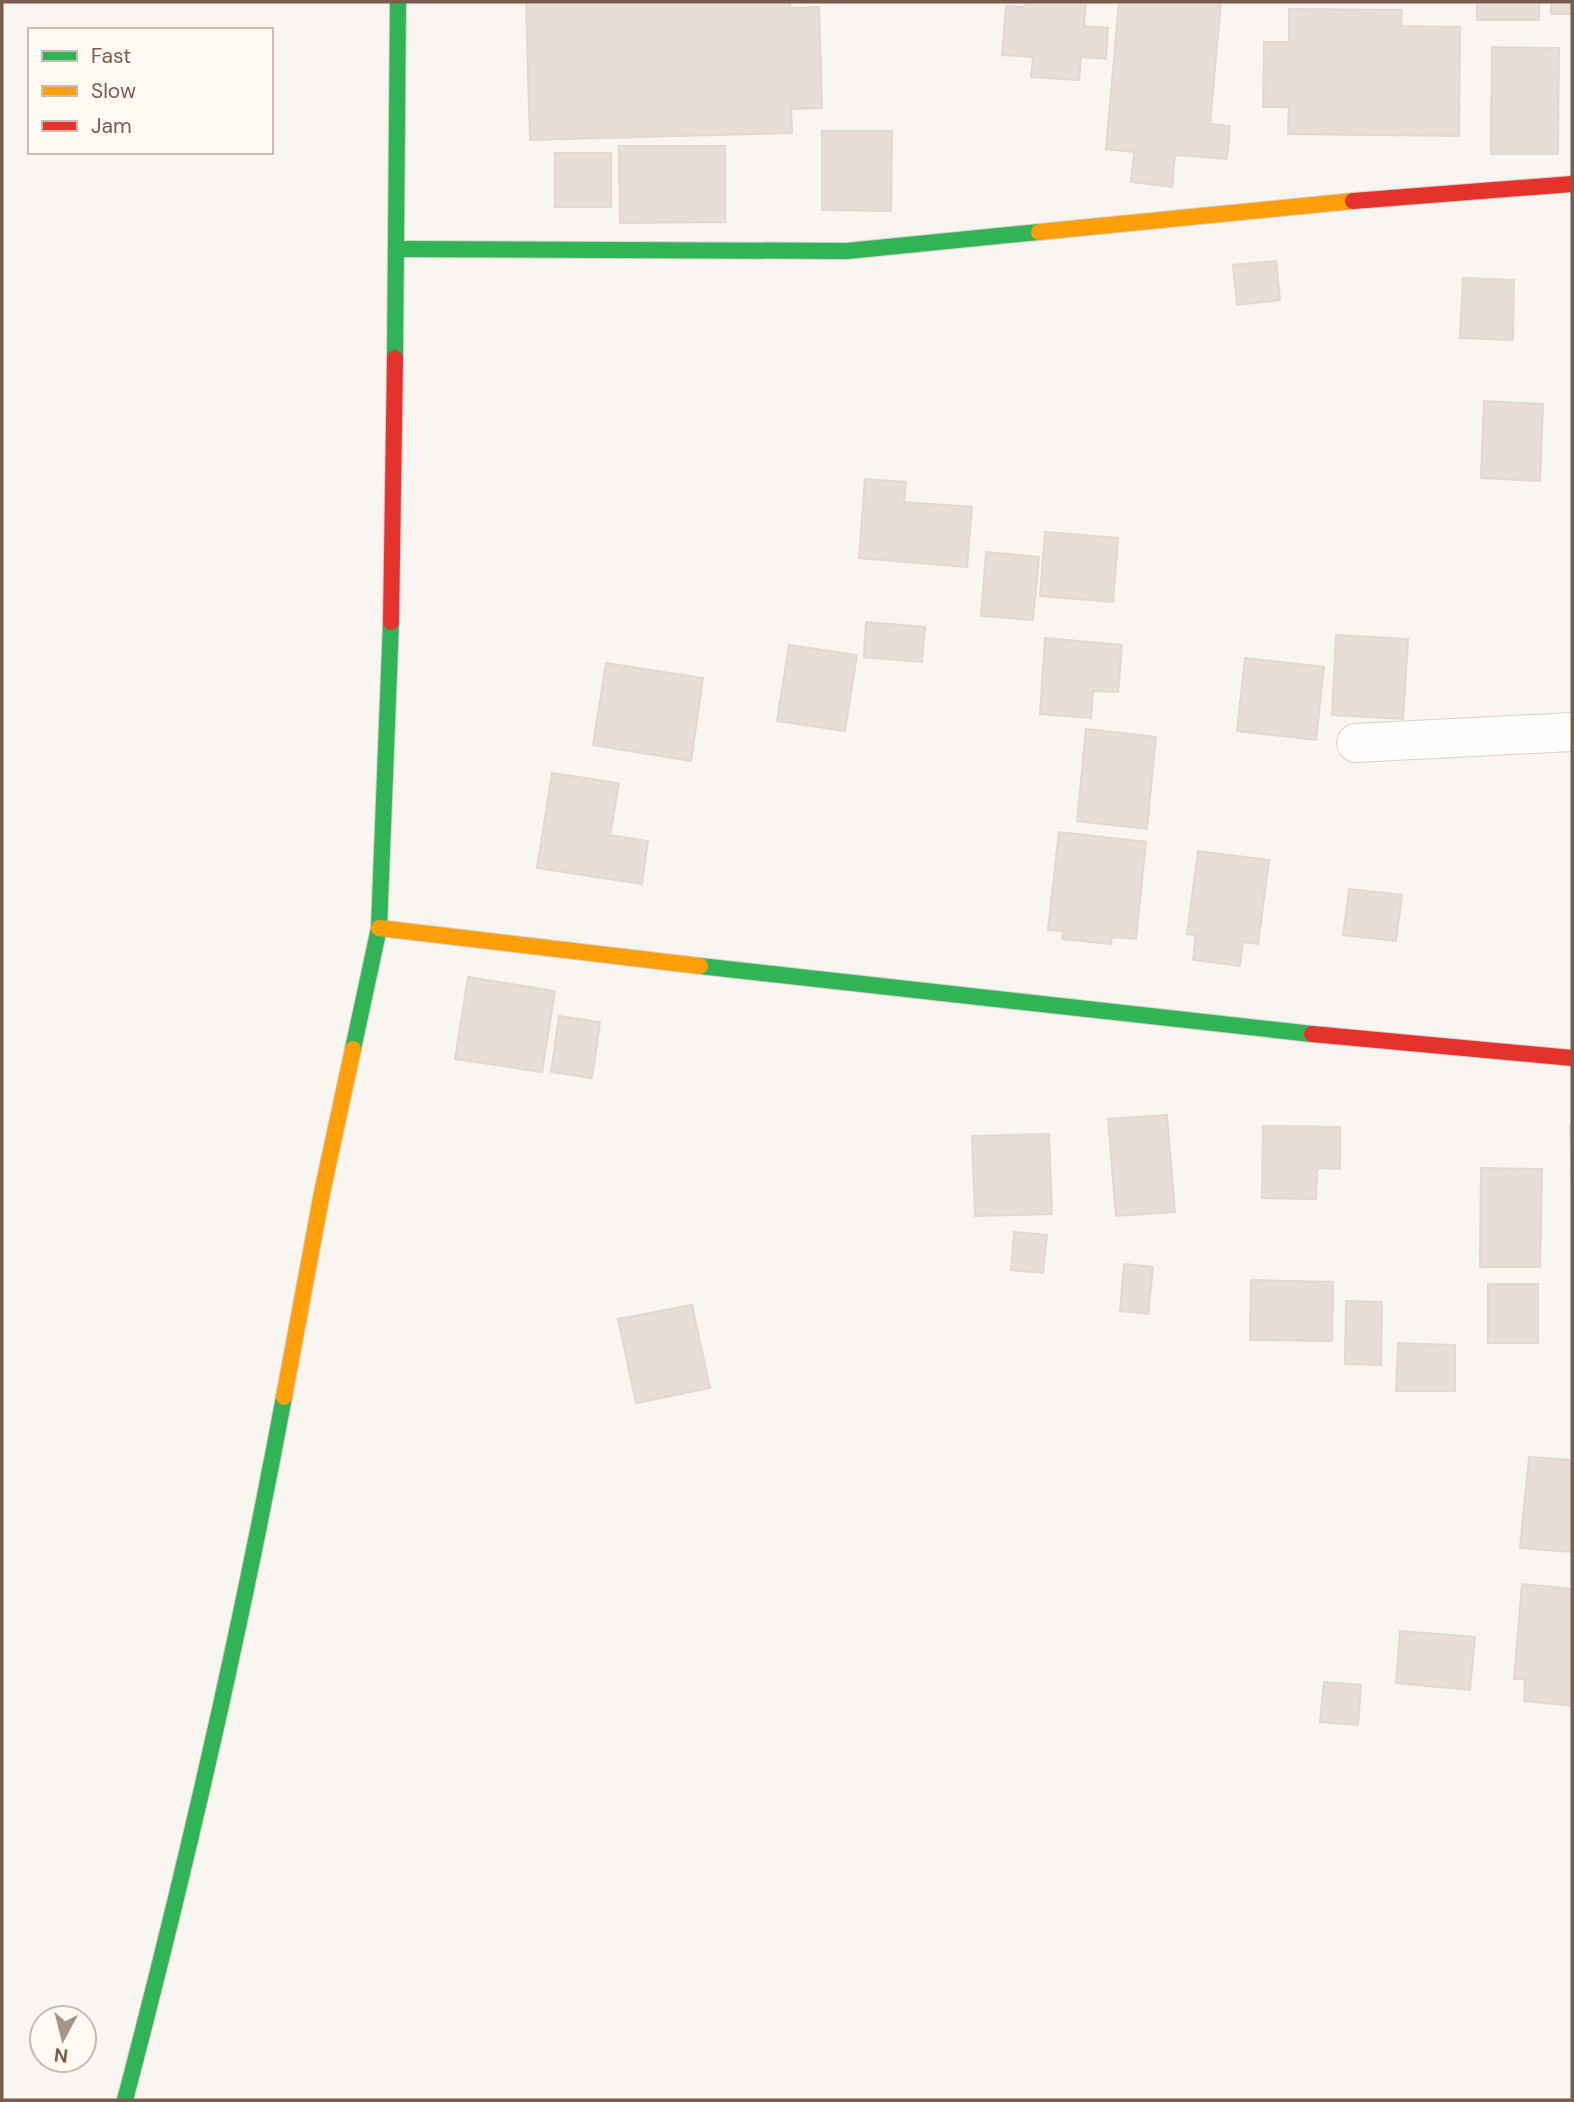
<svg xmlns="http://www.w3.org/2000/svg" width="1574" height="2102" viewBox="0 0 1574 2102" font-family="'DM Sans',sans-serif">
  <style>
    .building { fill: #e6ded7; stroke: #e2d8d2; stroke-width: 2 }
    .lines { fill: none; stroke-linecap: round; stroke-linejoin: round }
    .street-casing { stroke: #d7d1cb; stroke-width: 40 }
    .fast-casing { stroke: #d9d2cb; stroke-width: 18 }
    .slow-casing { stroke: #d9d2cb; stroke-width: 18 }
    .jam-casing { stroke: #d9d2cb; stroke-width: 18 }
    .street { stroke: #fefefd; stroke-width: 38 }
    .fast { stroke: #30b455; stroke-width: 16 }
    .slow { stroke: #ff9f0a; stroke-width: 16 }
    .jam { stroke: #e5322d; stroke-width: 16 }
  </style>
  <rect width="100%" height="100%" fill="#f9f5f0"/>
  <!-- building -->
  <g class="building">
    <polygon points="526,2 790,2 790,8 819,7 822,108 791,109 792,133 530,140"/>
    <polygon points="1025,2 1086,2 1084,26 1108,28 1106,59 1081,57 1079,80 1031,77 1033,57 1002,55 1006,6 1024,7"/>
    <polygon points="1119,2 1221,2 1210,124 1230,126 1227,159 1175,155 1172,187 1131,182 1134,152 1106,149"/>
    <rect x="1477" y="2" width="62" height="18"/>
    <rect x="1551" y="2" width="21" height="12"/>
    <polygon points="1289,9 1402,10 1401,26 1460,27 1459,136 1288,134 1289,107 1263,107 1264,42 1289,42"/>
    <polygon points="1492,47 1559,48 1558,154 1491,154"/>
    <polygon points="822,131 892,131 891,211 822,210"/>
    <polygon points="619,146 725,146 725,222 620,223"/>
    <rect x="555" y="153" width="56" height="54"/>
    <polygon points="1276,261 1280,300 1237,305 1233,265"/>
    <polygon points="1463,278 1514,280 1513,340 1460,338"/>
    <polygon points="1484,401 1543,404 1540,481 1481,478"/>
    <polygon points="865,479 906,482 904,502 972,507 967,567 859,558"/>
    <polygon points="1045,532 1118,538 1113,602 1040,596"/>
    <polygon points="986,552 1039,557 1033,620 981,616"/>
    <polygon points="866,622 925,627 922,662 864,657"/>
    <polygon points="1336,635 1408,639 1403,719 1332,715"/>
    <polygon points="1045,638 1122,645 1118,692 1093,691 1091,718 1040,714"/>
    <polygon points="789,645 857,655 845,731 777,721"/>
    <polygon points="1245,658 1324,667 1316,740 1237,731"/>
    <polygon points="606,663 703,678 691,761 593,745"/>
    <polygon points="1086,729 1156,737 1147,829 1077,821"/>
    <polygon points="552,773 619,783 610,835 648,841 642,884 537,868"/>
    <polygon points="1059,832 1146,842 1136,939 1112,937 1111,944 1062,939 1063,931 1048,930"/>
    <polygon points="1198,851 1269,860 1258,944 1243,942 1240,966 1193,960 1196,935 1187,934"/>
    <polygon points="1349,889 1402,895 1396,941 1343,935"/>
    <polygon points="468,977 555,991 542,1072 455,1059"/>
    <polygon points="559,1016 600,1022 592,1078 551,1072"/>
    <polygon points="1167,1115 1175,1212 1116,1216 1108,1119"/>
    <polygon points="1572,1124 1572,1185 1570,1125"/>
    <polygon points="1263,1126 1340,1127 1340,1169 1317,1168 1316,1199 1262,1198"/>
    <polygon points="1049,1134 1052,1214 975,1216 972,1136"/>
    <polygon points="1481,1168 1542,1169 1540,1267 1480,1267"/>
    <polygon points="1014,1232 1047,1235 1043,1273 1011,1270"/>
    <polygon points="1124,1264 1153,1267 1148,1314 1120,1311"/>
    <polygon points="1251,1280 1333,1282 1332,1341 1250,1340"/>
    <rect x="1488" y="1284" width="50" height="59"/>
    <polygon points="1346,1301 1382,1302 1381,1365 1345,1364"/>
    <polygon points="692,1305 710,1388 636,1403 618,1319"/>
    <polygon points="1398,1343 1455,1345 1455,1391 1396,1391"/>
    <polygon points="1529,1457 1572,1460 1572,1552 1520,1548"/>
    <polygon points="1522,1584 1572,1589 1572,1706 1524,1701 1525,1679 1514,1679"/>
    <polygon points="1400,1631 1475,1637 1470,1690 1396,1683"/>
    <polygon points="1324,1682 1361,1685 1358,1725 1320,1722"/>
  </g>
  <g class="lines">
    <!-- street casing -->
    <g class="street-casing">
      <polyline id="street" points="1356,743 1572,732"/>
    </g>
    <!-- fast casing -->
    <g class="fast-casing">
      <g id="fast">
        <polyline points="397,249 847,251 1039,232"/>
        <polyline points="395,358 398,2"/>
        <polyline points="700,966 1312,1034"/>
        <polyline points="353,1049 379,928 391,622"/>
        <path d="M125,2100C186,1868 240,1633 284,1397"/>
      </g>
    </g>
    <!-- slow casing -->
    <g class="slow-casing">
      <g id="slow">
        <polyline points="1039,232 1353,201"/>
        <polyline points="379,928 700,966"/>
        <polyline points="284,1397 322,1193 353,1049"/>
      </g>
    </g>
    <!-- jam casing -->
    <g class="jam-casing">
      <g id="jam">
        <polyline points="1353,201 1572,184"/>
        <polyline points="391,622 395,358"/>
        <polyline points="1312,1034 1572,1058"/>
      </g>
    </g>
    <!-- street -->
    <use href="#street" class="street"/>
    <!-- fast -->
    <use href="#fast" class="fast"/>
    <!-- slow -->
    <use href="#slow" class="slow"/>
    <!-- jam -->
    <use href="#jam" class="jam"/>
  </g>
  <!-- border -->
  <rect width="1574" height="2102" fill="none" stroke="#7a5c4d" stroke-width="7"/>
  <!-- legend -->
  <rect x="28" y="28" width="245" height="126" fill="#fffaf3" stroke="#cabbb1" stroke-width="2"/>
  <rect x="42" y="51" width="35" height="10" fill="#30b455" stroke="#cabbb1" stroke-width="2"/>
  <text x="91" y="63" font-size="21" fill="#7a5c4d">Fast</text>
  <rect x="42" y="86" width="35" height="10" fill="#ff9f0a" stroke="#cabbb1" stroke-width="2"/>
  <text x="91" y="98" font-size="21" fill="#7a5c4d">Slow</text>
  <rect x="42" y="121" width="35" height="10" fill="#e5322d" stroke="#cabbb1" stroke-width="2"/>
  <text x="91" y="133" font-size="21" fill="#7a5c4d">Jam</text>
  <!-- north arrow -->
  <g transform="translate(63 2039) rotate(187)"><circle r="33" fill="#fffaf3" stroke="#cabbb1" stroke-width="2"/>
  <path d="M0-5L12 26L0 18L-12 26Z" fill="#a69286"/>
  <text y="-10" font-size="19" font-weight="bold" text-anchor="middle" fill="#7a5c4d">N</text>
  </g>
</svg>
